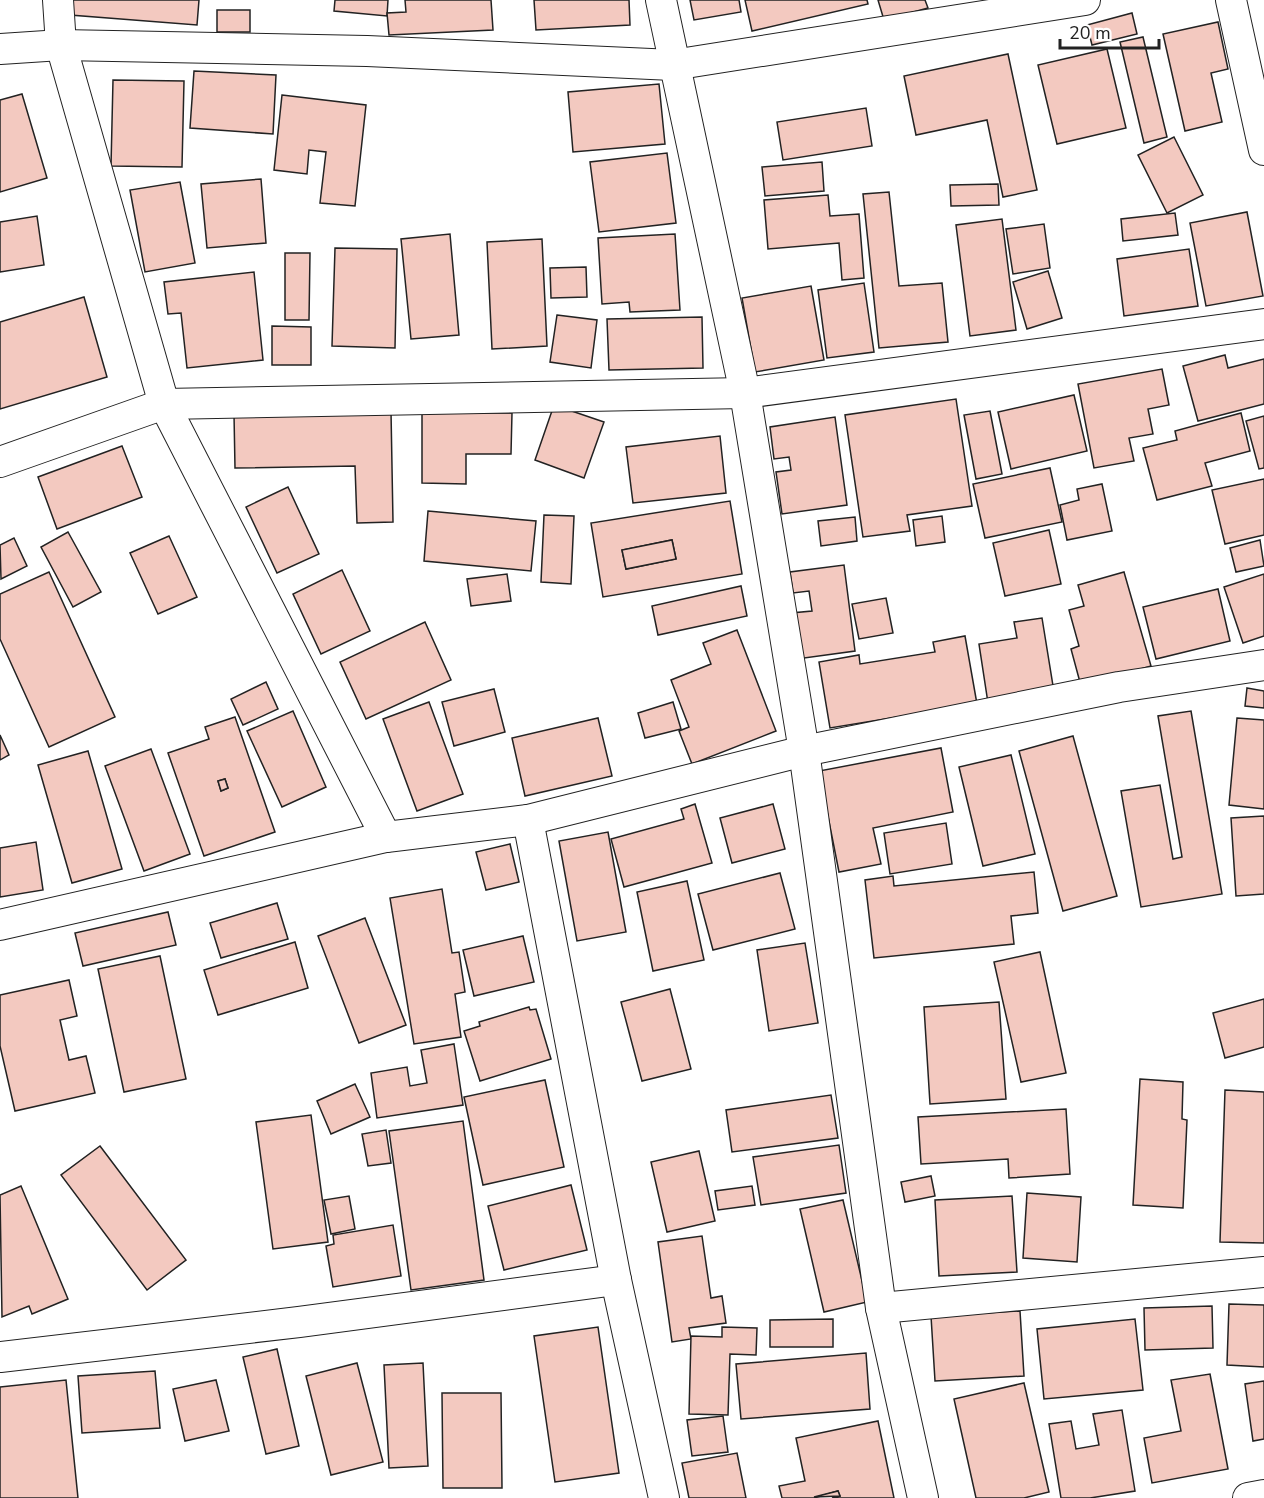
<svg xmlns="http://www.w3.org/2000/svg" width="1264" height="1498" viewBox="0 0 1264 1498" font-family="'Nunito Sans',sans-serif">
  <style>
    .building { fill: #f3c9c0; stroke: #222; stroke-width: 1.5; fill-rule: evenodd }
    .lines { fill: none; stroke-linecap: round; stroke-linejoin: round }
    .street-casing { stroke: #222; stroke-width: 32 }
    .street { stroke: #fff; stroke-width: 30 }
  </style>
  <rect width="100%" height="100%" fill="#fff"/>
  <!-- building -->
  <g class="building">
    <polygon points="71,0 199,0 197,25 70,15"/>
    <polygon points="335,0 388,0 387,16 334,11"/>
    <polygon points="405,0 491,0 493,30 389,35 387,13 406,12"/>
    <polygon points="534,0 629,0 630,25 536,30"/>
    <polygon points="690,0 739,0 741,12 694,20"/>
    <polygon points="745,0 867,0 868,4 752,31"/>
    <polygon points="878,0 925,0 928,8 884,20"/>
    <rect x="217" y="10" width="33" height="22"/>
    <polygon points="1132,13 1137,34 1092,45 1087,25"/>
    <polygon points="1218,22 1228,69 1211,73 1222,122 1185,131 1163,34"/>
    <polygon points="1143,37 1167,137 1144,143 1120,42"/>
    <polygon points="1107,49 1126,128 1057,144 1038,65"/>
    <polygon points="1008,54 1037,190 1003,197 987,120 916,135 904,76"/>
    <polygon points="194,71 276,75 273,134 190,128"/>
    <polygon points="113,80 184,81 182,167 111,166"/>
    <polygon points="659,84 665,144 573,152 568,92"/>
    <polygon points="22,94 47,178 0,192 0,100"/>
    <polygon points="282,95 366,105 355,206 320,203 326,152 309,150 307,174 274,170"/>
    <polygon points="866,108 872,146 783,160 777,122"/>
    <polygon points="1174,137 1203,195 1167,213 1138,155"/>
    <polygon points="667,153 676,223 599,232 590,162"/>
    <polygon points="822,162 824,191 765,196 762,167"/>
    <polygon points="261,179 266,243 207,248 201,184"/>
    <polygon points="180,182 195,263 145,272 130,190"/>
    <polygon points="998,184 999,205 951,206 950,185"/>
    <polygon points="889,192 899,286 942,283 948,342 879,348 863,194"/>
    <polygon points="828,195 830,216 859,214 864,278 842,280 839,243 768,249 764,200"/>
    <polygon points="1247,212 1263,296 1206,306 1190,223"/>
    <polygon points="1175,213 1178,235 1123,241 1121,219"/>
    <polygon points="37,216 44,265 0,272 0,222"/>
    <polygon points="1002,219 1016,330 970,336 956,225"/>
    <polygon points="1044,224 1050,268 1013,274 1006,229"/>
    <polygon points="450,234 459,335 411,339 401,239"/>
    <polygon points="675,234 680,310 630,312 629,302 602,304 598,238"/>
    <polygon points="542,239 547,346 492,349 487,242"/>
    <polygon points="335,248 397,249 395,348 332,346"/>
    <polygon points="1189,249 1198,306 1124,316 1117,259"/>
    <polygon points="285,253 310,253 309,320 285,320"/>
    <polygon points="586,267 587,297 551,298 550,268"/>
    <polygon points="1048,271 1062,318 1027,329 1013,282"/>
    <polygon points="254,272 263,360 187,368 181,313 168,314 164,282"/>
    <polygon points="864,283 874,352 827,358 818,290"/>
    <polygon points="811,286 824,360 755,372 742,298"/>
    <polygon points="84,297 107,377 0,409 0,322"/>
    <polygon points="557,315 597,320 591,368 550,362"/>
    <polygon points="702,317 703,368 609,370 607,319"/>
    <polygon points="272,326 311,327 311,365 272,365"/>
    <polygon points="1225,355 1228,368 1264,359 1264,404 1198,421 1183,366"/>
    <polygon points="1162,369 1169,405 1148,409 1153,434 1129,438 1134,461 1094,468 1078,384"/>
    <polygon points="1074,395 1087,451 1011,469 998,412"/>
    <polygon points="956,399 972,506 907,515 910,531 863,537 845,415"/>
    <polygon points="554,405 604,422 584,478 535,460"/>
    <polygon points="391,411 393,522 357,523 355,466 235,468 234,414"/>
    <polygon points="990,411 1002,474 976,479 964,415"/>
    <polygon points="422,412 512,413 511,454 466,454 466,484 422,483"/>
    <polygon points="1241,413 1250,451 1205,463 1212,486 1157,500 1143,448 1177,440 1175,431"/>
    <polygon points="1264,416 1264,468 1259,469 1246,421"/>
    <polygon points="835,417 847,505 782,514 776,472 791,470 789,457 774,459 770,427"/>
    <polygon points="720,436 726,493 633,503 626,447"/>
    <polygon points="122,446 142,497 57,529 38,477"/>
    <polygon points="1050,468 1062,522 985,538 973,484"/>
    <polygon points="1264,479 1264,535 1225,544 1212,490"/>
    <polygon points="1102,484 1112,531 1067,540 1060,505 1079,500 1077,489"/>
    <polygon points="288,487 319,554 277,573 246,507"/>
    <path d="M730,501L742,574L603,597L591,523ZM672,540L676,559L626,569L622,550Z"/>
    <polygon points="428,511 536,521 531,571 424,561"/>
    <polygon points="544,515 574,516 571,584 541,582"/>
    <polygon points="942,516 945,542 916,546 913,520"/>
    <polygon points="855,517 857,541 821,546 818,521"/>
    <polygon points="1049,530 1061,584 1005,596 993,543"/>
    <polygon points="68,532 101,592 73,607 41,547"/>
    <polygon points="169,536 197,597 158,614 130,553"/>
    <polygon points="14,538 27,566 1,579 0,545"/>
    <polygon points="672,540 676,559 626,569 622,550"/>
    <polygon points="1260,540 1264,566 1236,572 1230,548"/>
    <polygon points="844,565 855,651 797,659 791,613 812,611 809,591 793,593 790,572"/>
    <polygon points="342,570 370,631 321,654 293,594"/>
    <polygon points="49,572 115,717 49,747 0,639 0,594"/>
    <polygon points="1124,572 1151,666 1081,686 1071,649 1079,646 1069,610 1084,606 1078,585"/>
    <polygon points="507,574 511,601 471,606 467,579"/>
    <polygon points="1264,574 1264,636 1243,643 1224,587"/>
    <polygon points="741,586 747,616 658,635 652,606"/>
    <polygon points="1218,589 1230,641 1156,659 1143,607"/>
    <polygon points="886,598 893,633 859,639 852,604"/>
    <polygon points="1042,618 1054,692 988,703 979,644 1017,638 1014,622"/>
    <polygon points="425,622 451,680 366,719 340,662"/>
    <polygon points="737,630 776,731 692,764 679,731 689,727 671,680 711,664 703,643"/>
    <polygon points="965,636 977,704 830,728 819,662 859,655 860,664 935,652 933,642"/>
    <polygon points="266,682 278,709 243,725 231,699"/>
    <polygon points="1247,688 1264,691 1264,708 1245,706"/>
    <polygon points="494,689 505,732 454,746 442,702"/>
    <polygon points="429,702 463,794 417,811 383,719"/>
    <polygon points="673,702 681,729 645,738 638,713"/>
    <polygon points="293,711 326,787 282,807 247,731"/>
    <polygon points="1191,711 1222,894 1141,907 1121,791 1160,785 1173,859 1182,857 1158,716"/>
    <path d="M235,717L275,832L204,856L168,753L209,739L205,727ZM225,779L228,788L221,791L218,781Z"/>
    <polygon points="598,718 612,776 525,796 512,738"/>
    <polygon points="1237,718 1264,720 1264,809 1229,805"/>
    <polygon points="0,735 9,755 0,760"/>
    <polygon points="1073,736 1117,896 1063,911 1019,751"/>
    <polygon points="941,748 953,812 873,828 881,864 839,872 819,771"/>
    <polygon points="151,749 190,854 144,871 105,766"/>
    <polygon points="88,751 122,869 72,883 38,765"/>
    <polygon points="1011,755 1035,854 983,866 959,767"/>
    <polygon points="225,779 228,788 221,791 218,781"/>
    <polygon points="695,804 712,863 624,887 611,839 684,819 681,809"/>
    <polygon points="773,804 785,849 732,863 720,818"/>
    <polygon points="1264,816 1264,894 1236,896 1231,818"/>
    <polygon points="946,823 952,864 890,874 884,833"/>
    <polygon points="608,832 626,932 577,941 559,841"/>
    <polygon points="36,842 43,890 0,897 0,848"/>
    <polygon points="510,844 519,882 486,890 476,852"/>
    <polygon points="1034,872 1038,913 1011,916 1014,944 874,958 865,880 893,876 894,886"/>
    <polygon points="780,873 795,929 713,950 698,894"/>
    <polygon points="687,881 704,960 653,971 637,892"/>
    <polygon points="442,889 452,953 459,952 465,992 455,994 461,1037 414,1044 390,898"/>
    <polygon points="277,903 288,939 221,958 210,923"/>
    <polygon points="168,912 176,945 83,966 75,933"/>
    <polygon points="365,918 406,1025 359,1043 318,936"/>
    <polygon points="523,936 534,982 474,996 463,950"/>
    <polygon points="295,942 308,988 218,1015 204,970"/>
    <polygon points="805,943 818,1023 769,1031 757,950"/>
    <polygon points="1040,952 1066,1073 1021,1082 994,962"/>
    <polygon points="160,956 186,1079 124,1092 98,969"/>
    <polygon points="69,980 77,1016 60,1020 69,1060 86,1056 95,1093 15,1111 0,1046 0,995"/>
    <polygon points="670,989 691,1069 642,1081 621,1002"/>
    <polygon points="1264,999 1264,1047 1225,1058 1213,1013"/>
    <polygon points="999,1002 1006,1099 930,1104 924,1007"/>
    <polygon points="529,1007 530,1010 536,1009 551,1059 480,1081 464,1031 480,1026 479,1022"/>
    <polygon points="454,1044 463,1105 377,1118 371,1073 407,1067 410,1086 427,1083 421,1050"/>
    <polygon points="1140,1079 1183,1082 1182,1119 1187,1120 1183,1208 1133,1205"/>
    <polygon points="545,1080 564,1167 483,1185 464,1097"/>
    <polygon points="355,1084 370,1117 331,1134 317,1101"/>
    <polygon points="1225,1090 1264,1092 1264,1243 1220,1242"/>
    <polygon points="831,1095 838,1138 732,1152 726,1110"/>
    <polygon points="1066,1109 1070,1174 1009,1178 1008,1159 921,1164 918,1117"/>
    <polygon points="311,1115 328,1242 273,1249 256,1122"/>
    <polygon points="463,1121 484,1280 411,1290 389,1131"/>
    <polygon points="386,1130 391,1163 368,1166 362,1134"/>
    <polygon points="839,1145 846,1193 761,1205 753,1157"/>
    <polygon points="100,1146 186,1260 147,1290 61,1175"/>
    <polygon points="699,1151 715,1221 667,1232 651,1162"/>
    <polygon points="931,1176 935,1196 905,1202 901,1182"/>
    <polygon points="571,1185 587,1250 504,1270 488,1206"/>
    <polygon points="21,1186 68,1299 32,1314 29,1306 2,1317 0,1195"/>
    <polygon points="752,1186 755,1205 718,1210 715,1191"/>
    <polygon points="1027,1193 1081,1197 1077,1262 1023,1258"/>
    <polygon points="349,1196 355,1229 331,1234 324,1200"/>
    <polygon points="1012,1196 1017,1272 939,1276 935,1200"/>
    <polygon points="843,1200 867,1302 824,1312 800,1209"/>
    <polygon points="393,1225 401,1276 333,1287 326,1246 334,1244 333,1235"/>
    <polygon points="702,1236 711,1298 722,1296 726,1323 689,1328 691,1339 672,1342 658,1242"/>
    <polygon points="1229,1304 1264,1305 1264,1367 1227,1365"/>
    <polygon points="1212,1306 1213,1348 1145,1350 1144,1308"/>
    <polygon points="1020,1311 1024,1376 935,1381 931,1316"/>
    <polygon points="833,1319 833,1347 770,1347 770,1320"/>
    <polygon points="1135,1319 1143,1390 1044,1399 1037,1329"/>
    <polygon points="598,1327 619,1473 555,1482 534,1336"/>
    <polygon points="722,1327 757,1328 756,1355 730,1354 728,1415 689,1414 691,1336 722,1337"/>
    <polygon points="277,1349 299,1446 266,1454 243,1357"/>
    <polygon points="866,1353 870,1409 741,1419 736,1364"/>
    <polygon points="357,1363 383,1462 331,1475 306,1376"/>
    <polygon points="423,1363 428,1466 389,1468 384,1365"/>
    <polygon points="155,1371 160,1428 82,1433 78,1376"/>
    <polygon points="1210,1374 1228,1469 1152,1483 1144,1438 1181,1431 1171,1380"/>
    <polygon points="66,1380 78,1498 0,1498 0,1387"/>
    <polygon points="216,1380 229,1431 185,1441 173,1389"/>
    <polygon points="1264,1381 1264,1439 1253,1441 1245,1384"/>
    <polygon points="1024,1383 1049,1492 1024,1498 976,1498 954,1399"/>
    <polygon points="442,1393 501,1393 502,1488 443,1488"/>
    <polygon points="1122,1410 1135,1491 1090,1498 1061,1498 1049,1424 1071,1421 1076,1449 1099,1445 1093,1414"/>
    <polygon points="723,1416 728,1452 692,1456 687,1420"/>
    <polygon points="878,1421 894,1498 832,1498 840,1496 838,1491 814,1498 782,1498 779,1486 805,1481 796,1438"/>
    <polygon points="737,1453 746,1498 689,1498 682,1463"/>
    <polygon points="838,1491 840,1496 814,1497"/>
  </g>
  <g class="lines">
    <!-- street casing -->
    <g class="street-casing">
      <g id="street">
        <polyline points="58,0 61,45 164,404 386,837"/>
        <polyline points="661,0 745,393 804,751 881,1308 923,1498"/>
        <polyline points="1231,0 1264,150"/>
        <polyline points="0,49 61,45 367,51 673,65 1085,0"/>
        <polyline points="0,462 164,404 745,393 1264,324"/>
        <polyline points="528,820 616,1280 664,1498"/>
        <polyline points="0,925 386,837 528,820 804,751 1119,687 1264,665"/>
        <polyline points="881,1308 1264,1272"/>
        <polyline points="0,1357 299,1322 616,1280"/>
        <polyline points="1248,1498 1264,1495"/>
      </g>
    </g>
    <!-- street -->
    <use href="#street" class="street"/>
  </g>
  <!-- scale -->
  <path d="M1060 39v9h99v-9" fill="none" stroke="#222222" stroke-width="3"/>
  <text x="1069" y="39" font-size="18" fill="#222222" stroke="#ffffff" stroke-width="4.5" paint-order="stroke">20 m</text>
</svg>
